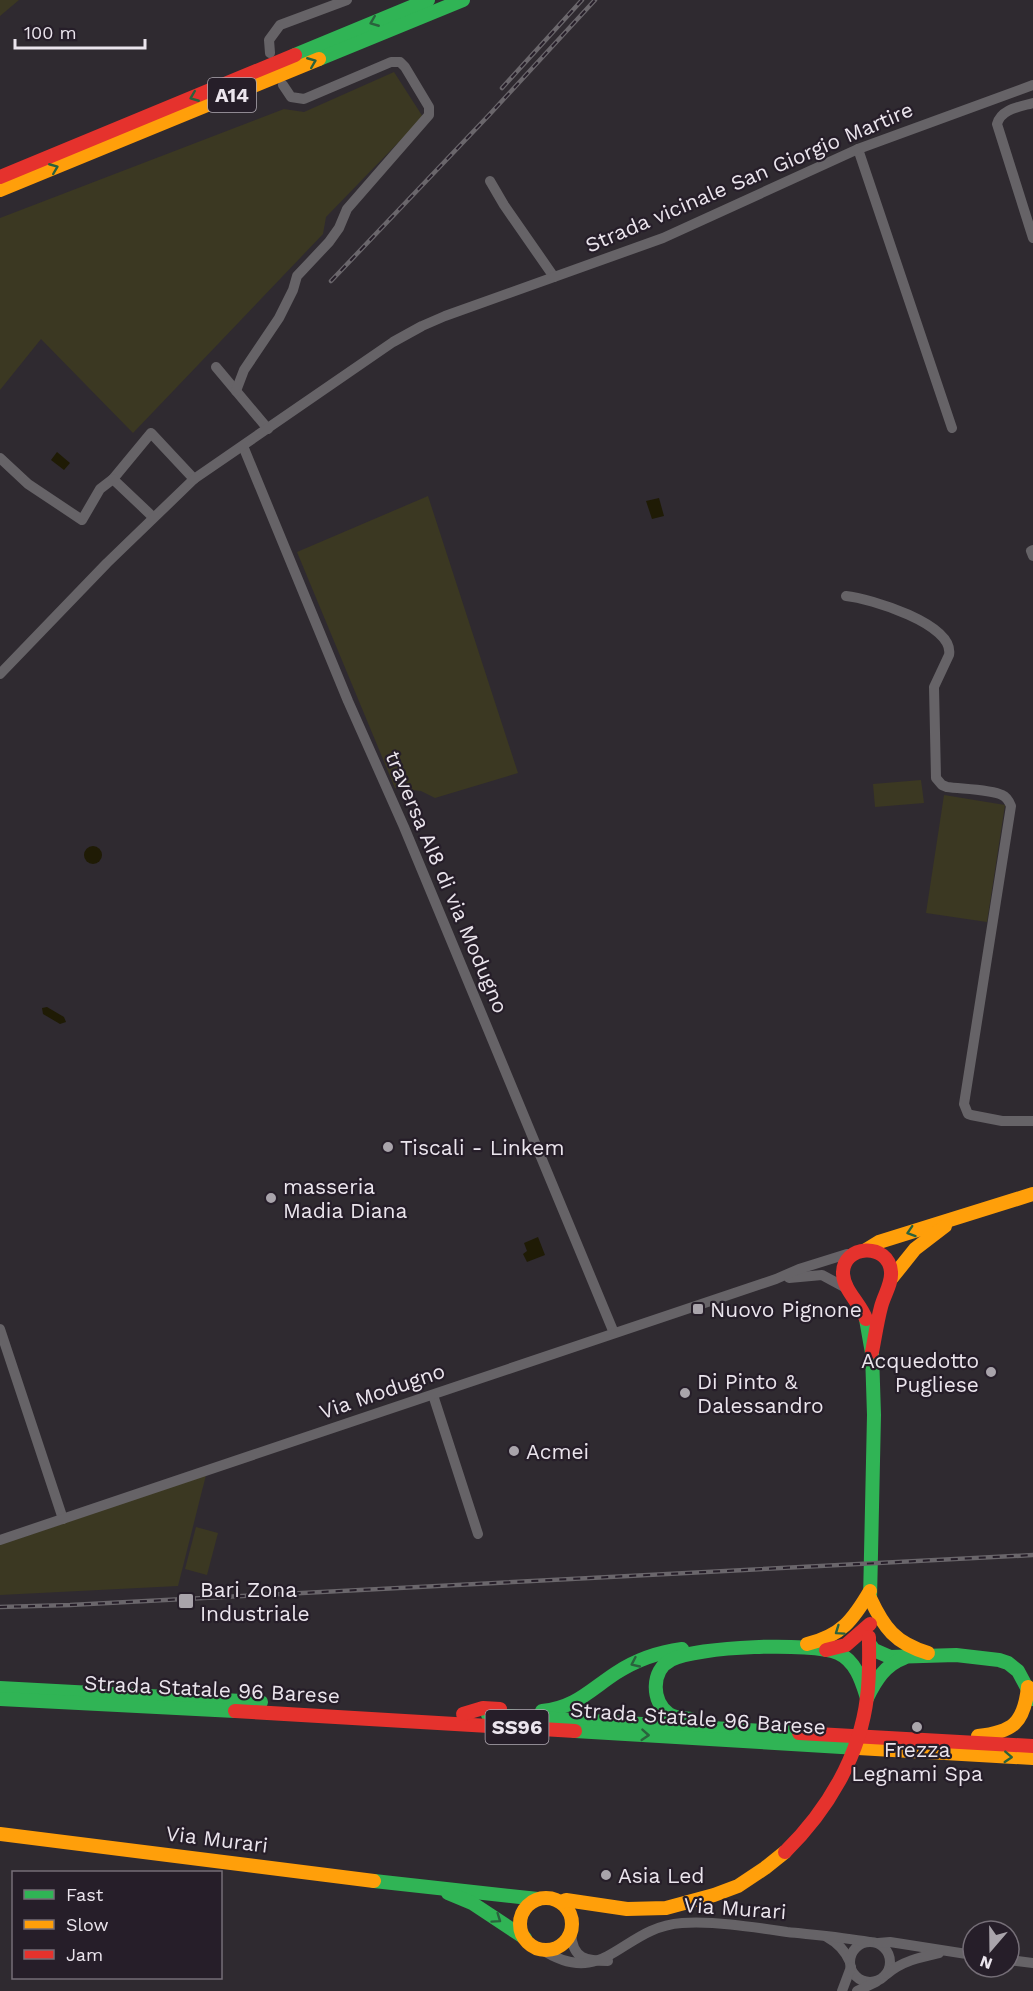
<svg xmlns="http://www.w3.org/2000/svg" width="1033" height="1991" viewBox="0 0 1033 1991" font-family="'Work Sans',sans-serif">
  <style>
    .green { fill: #3b3822 }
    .water { fill: #1f1b05 }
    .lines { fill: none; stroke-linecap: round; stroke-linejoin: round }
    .street { stroke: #666367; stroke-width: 10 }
    .fast { stroke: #30b455; stroke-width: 14 }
    .slow { stroke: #ff9f0a; stroke-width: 14 }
    .jam { stroke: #e5322d; stroke-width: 14 }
    .rail-casing { stroke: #6a666b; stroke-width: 4.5 }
    .rail { stroke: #261e29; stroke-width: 2; stroke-dasharray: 7; stroke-linecap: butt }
    .oneway { stroke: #2a623d }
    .poi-dot { fill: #a9a4ab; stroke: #261e29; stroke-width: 2 }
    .labels { text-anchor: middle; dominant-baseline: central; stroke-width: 4.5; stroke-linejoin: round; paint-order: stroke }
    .shield { fill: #261e29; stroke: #b0a9b2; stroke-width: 1.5 }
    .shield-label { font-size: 20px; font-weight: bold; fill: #ebe5ed }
    .street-label { font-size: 21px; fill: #ebe5ed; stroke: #261e29 }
    .poi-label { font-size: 21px; fill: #ebe5ed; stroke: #261e29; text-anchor: start }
  </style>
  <rect width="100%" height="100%" fill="#2f2a30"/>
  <!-- green -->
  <g class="green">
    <polygon points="0,0 19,0 0,16"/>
    <polygon points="394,72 423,117 326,217 323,234 133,433 41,339 0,390 0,218 284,109 304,112"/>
    <polygon points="428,496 518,773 435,798 421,791 395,788 297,552"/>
    <polygon points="921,780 924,803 875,807 873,784"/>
    <polygon points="944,795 1005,805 987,922 926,913"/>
    <polygon points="206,1475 178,1586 0,1595 0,1545"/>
    <polygon points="196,1527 218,1533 207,1575 185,1569"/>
  </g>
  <!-- water -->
  <g class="water">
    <polygon points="57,452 70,463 64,470 51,460"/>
    <polygon points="659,498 664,516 652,519 646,501"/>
    <circle cx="93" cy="855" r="9"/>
    <polygon points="47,1007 64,1017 66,1022 60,1024 43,1014 42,1008"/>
    <polygon points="538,1237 545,1255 527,1262 523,1254 527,1251 524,1243"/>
  </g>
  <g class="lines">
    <!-- street -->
    <g class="street">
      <polyline points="270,53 269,40 280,25 347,0"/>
      <path d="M1033,103C1019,107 1001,109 997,124L1033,238"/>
      <polyline points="858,149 952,428"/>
      <polyline points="490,181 504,205 554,277"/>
      <polyline points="216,367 268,429"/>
      <polyline points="236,391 244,370 279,318 293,290 297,276 329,242 339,228 347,209 429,115 429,107 405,67 400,62 391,62 304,99 291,97 283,85"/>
      <polyline points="243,446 348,701 404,827 614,1333"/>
      <polyline points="0,458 28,484 82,520 100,489 113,479 151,433 194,479"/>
      <polyline points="113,479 153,517"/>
      <polyline points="1033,550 1031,551 1033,556"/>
      <path d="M846,596C869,598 955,624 949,655L934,687L936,778L942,785L947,787C961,789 990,789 1002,795C1007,797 1009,801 1011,806L964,1104L968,1114L971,1115L1002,1121H1033"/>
      <polyline points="0,674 107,563 194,479 393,342 422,326 445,316 663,238 858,149 1033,85"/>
      <polyline points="789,1278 822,1275 848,1289"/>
      <polyline points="0,1329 63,1519"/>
      <polyline points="433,1395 478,1534"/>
      <polyline points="0,1540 776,1279 799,1269 847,1254 852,1255"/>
      <path d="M571,1934C573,1959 586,1961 608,1961"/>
      <path d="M827,1937C838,1943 845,1950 850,1962"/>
      <circle cx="870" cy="1962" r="20"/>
      <polyline points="878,1943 890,1942 973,1955"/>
      <path d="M541,1949C605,1991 621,1927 682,1923C717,1921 753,1927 787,1932C815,1935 842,1937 869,1942"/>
      <polyline points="1009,1960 1033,1963"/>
      <path d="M887,1974C902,1961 921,1957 939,1953"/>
      <polyline points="842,1991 851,1967"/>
      <polyline points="857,1991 876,1982"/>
    </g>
    <!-- fast -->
    <g class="fast">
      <polyline points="295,55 428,0"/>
      <polyline points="319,59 463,0"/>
      <polyline points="866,1319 872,1353 874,1415 870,1600"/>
      <polyline points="869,1643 874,1650 890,1657 956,1655 999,1660 1008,1663 1018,1671 1033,1699"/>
      <polyline points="0,1688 261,1702"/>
      <path d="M867,1698C876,1680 885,1665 904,1658"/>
      <polyline points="0,1699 235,1711"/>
      <path d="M542,1711C575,1708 590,1690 616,1673C636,1660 659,1652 682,1649"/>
      <polyline points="488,1715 799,1733"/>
      <path d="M691,1719C684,1718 675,1718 669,1714C651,1702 651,1670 671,1660C696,1646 812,1642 838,1653C856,1661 862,1682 867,1698"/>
      <polyline points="575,1731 858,1748"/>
      <polyline points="374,1881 538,1899"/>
      <polyline points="448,1893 472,1903 525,1938"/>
    </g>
    <!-- slow -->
    <g class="slow">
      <polyline points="0,190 319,59"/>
      <polyline points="866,1250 879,1242 1033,1194"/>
      <polyline points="891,1279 915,1249 945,1226"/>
      <path d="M870,1598C884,1628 895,1643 928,1653"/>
      <path d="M807,1644C841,1636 853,1620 870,1591"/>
      <path d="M978,1736C1013,1732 1024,1723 1028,1687"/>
      <polyline points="858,1748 1033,1758"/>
      <polyline points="0,1834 374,1881"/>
      <circle cx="546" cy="1924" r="26"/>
      <polyline points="561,1902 566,1900 627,1909 666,1908 714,1895 738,1886 765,1868 785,1852"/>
    </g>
    <!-- jam -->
    <g class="jam">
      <polyline points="0,177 295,55"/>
      <path d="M866,1319C861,1304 844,1291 843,1274C842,1244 889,1242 891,1272C892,1284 884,1295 881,1307C877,1322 875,1337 872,1352"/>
      <polyline points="826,1650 846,1645 870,1624"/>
      <polyline points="235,1711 575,1731"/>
      <polyline points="463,1714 483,1708 500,1709"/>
      <polyline points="799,1733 1033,1746"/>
      <path d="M785,1852C827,1811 860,1756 867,1697C870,1677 869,1657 869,1637"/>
    </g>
    <!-- rail casing -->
    <g class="rail-casing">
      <g id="rail">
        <polyline points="502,88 582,0"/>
        <polyline points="331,281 490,114 595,0"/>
        <polyline points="0,1607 70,1605 1033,1555"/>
      </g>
    </g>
    <!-- rail -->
    <use href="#rail" class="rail"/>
  </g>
  <!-- one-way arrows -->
  <defs><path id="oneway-chevron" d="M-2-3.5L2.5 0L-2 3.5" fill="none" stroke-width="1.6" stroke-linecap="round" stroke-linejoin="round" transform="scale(1.5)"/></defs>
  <g class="oneway">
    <use href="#oneway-chevron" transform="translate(374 22) rotate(158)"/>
    <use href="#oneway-chevron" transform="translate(312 62) rotate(-22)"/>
    <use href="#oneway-chevron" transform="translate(194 97) rotate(158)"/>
    <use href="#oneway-chevron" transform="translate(54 168) rotate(-22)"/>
    <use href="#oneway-chevron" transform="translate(911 1232) rotate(162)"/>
    <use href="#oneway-chevron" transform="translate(839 1631) rotate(145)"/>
    <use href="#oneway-chevron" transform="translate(635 1663) rotate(155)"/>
    <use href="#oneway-chevron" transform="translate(645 1735) rotate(4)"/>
    <use href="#oneway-chevron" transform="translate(1008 1757) rotate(3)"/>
    <use href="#oneway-chevron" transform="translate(497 1919) rotate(35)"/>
  </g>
  <!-- markers -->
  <g class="poi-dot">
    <circle cx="388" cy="1147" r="6"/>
    <circle cx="271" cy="1198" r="6"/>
    <rect x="692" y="1303" width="12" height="12" rx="3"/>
    <circle cx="991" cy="1372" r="6"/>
    <circle cx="685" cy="1393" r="6"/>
    <circle cx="514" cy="1451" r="6"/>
    <rect x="178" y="1593" width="16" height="16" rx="3"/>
    <circle cx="917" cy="1727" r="6"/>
    <circle cx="606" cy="1875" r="6"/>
  </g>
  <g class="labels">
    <!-- shield labels -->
    <g class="shield">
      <rect x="208" y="78" width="48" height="34" rx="4.5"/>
      <rect x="485.5" y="1710" width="63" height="34" rx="4.5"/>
    </g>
    <g class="shield-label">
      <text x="232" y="95">A14</text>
      <text x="517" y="1727">SS96</text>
    </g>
    <!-- street labels -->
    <g class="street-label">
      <text transform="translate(749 177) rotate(-23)">Strada vicinale San Giorgio Martire</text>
      <text transform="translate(447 882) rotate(67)">traversa AI8 di via Modugno</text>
      <text transform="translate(382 1391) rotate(-19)">Via Modugno</text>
      <text transform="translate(212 1689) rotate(3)">Strada Statale 96 Barese</text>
      <text transform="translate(698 1718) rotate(4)">Strada Statale 96 Barese</text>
      <text transform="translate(217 1839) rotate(7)">Via Murari</text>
      <text transform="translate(735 1908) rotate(4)">Via Murari</text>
    </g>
    <!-- poi labels -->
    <g class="poi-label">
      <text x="400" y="1147">Tiscali - Linkem</text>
      <text x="283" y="1186">masseria<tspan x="283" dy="24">Madia Diana</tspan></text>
      <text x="710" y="1309">Nuovo Pignone</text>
      <text x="979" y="1360" text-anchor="end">Acquedotto<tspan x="979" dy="24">Pugliese</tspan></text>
      <text x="697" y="1381">Di Pinto &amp;<tspan x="697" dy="24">Dalessandro</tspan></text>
      <text x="526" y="1451">Acmei</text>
      <text x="200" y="1589">Bari Zona<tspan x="200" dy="24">Industriale</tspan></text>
      <text x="917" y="1749" text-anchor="middle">Frezza<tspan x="917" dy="24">Legnami Spa</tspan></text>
      <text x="618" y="1875">Asia Led</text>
    </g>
  </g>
  <!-- legend -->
  <rect x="12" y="1871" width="210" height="108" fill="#261e29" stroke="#756e77" stroke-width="1.5"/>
  <rect x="24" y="1890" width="30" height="9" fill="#30b455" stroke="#756e77" stroke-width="1.5"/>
  <text x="66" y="1901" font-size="18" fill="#ebe5ed">Fast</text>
  <rect x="24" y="1920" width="30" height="9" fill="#ff9f0a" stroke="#756e77" stroke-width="1.5"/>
  <text x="66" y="1931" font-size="18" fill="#ebe5ed">Slow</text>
  <rect x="24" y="1950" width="30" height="9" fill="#e5322d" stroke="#756e77" stroke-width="1.5"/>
  <text x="66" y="1961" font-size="18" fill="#ebe5ed">Jam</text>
  <!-- north arrow -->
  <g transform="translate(991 1949) rotate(200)"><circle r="28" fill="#261e29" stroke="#756e77" stroke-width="1.5"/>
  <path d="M0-4.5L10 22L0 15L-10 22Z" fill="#a9a4ab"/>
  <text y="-9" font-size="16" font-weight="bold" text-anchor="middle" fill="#ebe5ed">N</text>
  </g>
  <!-- scale -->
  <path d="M15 39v9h130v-9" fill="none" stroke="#ebe5ed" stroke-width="3"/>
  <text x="24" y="39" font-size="18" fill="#ebe5ed" stroke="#261e29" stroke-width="4.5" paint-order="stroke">100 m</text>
</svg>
